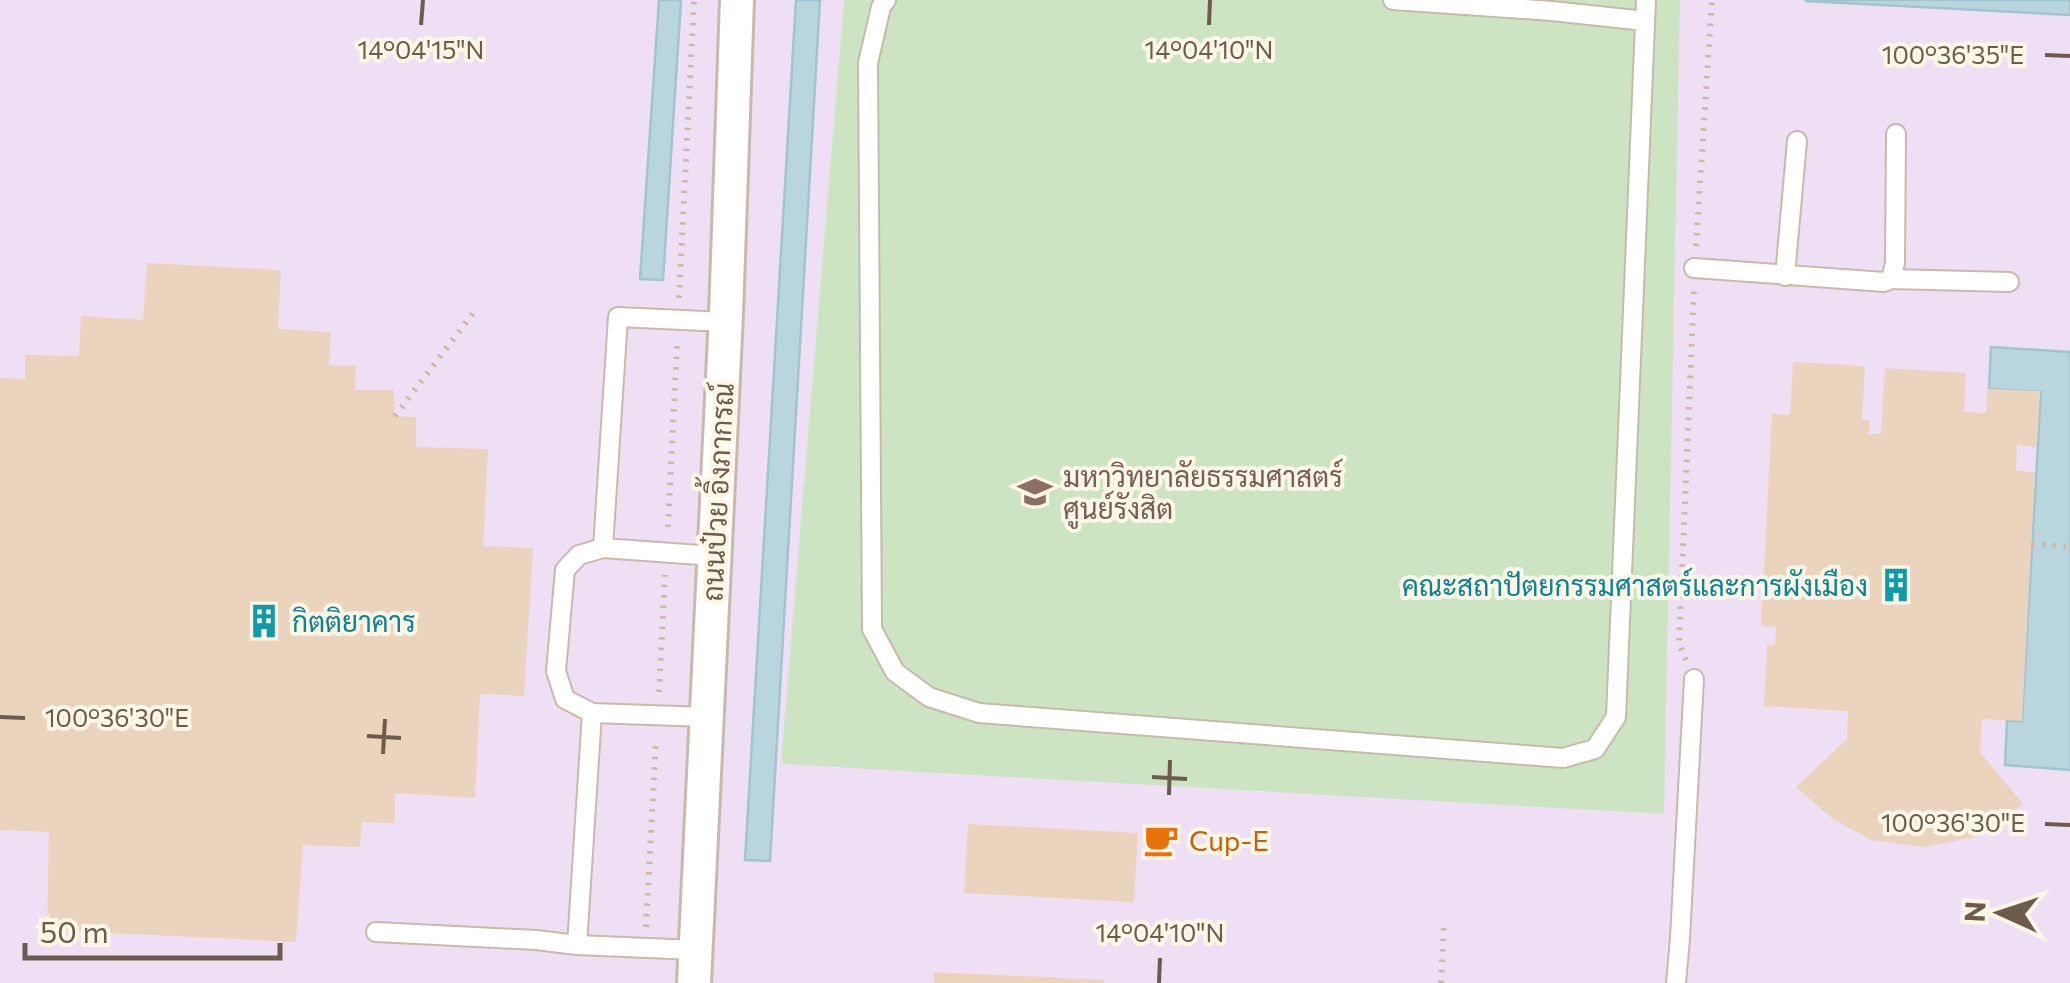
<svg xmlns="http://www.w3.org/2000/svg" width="2070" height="983" viewBox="0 0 2070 983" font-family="Commissioner,Sarabun,sans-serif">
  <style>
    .education { fill: #efdff5 }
    .green { fill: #cde4c3 }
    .water { fill: #b9d6df; stroke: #a1c4d0; stroke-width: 2.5 }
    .building { fill: #ebd4bd }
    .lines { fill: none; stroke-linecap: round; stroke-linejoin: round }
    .service-casing { stroke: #c8baab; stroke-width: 22 }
    .minor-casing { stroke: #c8baab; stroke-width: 38 }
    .path { stroke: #cfb7a1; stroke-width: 6; stroke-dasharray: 2.5 8; stroke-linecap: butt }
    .service { stroke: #fff; stroke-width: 18 }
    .minor { stroke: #fff; stroke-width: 32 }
    .ticks { fill: none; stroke: #6d5b4c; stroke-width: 4 }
    .labels { text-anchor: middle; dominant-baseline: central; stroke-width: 8; stroke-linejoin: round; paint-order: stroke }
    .education-label { font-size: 28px; fill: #785e54; stroke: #fcf6e7; text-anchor: start }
    .street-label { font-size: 28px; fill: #6d5b4c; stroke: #fcf6e7 }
    .culture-label { font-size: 28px; fill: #0d838f; stroke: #fcf6e7; text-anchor: end }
    .food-label { font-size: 28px; fill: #c56008; stroke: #fcf6e7; text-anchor: start }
    .ticks-label { font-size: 25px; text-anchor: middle; fill: #6d5b4c; stroke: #fcf6e7; stroke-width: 8; stroke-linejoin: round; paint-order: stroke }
  </style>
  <rect width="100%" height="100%" fill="#f9f2e2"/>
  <!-- education -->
  <rect class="education" x="0" y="0" width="2070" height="983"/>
  <!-- green -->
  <polygon class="green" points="844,0 1680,0 1664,814 781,764"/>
  <!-- water -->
  <g class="water">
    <polygon points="659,0 681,0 663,280 640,279"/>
    <polygon points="796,0 820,0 770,861 745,860"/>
    <polygon points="1806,0 2070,0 2070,15 1806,1"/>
    <polygon points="1991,347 2070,352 2070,770 2005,765 2007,721 2022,721 2041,392 1989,389"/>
  </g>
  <!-- building -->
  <g class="building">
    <polygon points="147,263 281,270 278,329 331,332 329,365 356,366 355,390 394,390 395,416 416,417 416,447 488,449 483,546 533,548 524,696 480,694 475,798 395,793 395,823 362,822 360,847 303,845 296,942 47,930 49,832 0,830 0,378 25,379 25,355 79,356 81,316 143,320"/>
    <polygon points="1793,362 1865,366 1862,419 1870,420 1869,434 1881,434 1885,368 1966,373 1964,412 1986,413 1987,389 2040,391 2037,447 2017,445 2016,471 2035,472 2022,721 1982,719 1980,752 2023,804 1979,836 1925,847 1871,840 1833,819 1796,787 1847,739 1848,711 1764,706 1767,645 1775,645 1776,627 1761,626 1772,414 1790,415"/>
    <polygon points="968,824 1138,833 1134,902 964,893"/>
    <polygon points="934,972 1104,980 1104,983 934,983"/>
  </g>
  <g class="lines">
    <!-- service casing -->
    <g class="service-casing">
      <g id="service">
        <polyline points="886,0 881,7 868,63 872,629 895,672 929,697 979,713 1563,758 1595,749 1616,717 1646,0"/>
        <polyline points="1393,0 1552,11 1645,21"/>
        <polyline points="1694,268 1884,282 1891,279 1895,263 1896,134"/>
        <polyline points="1785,276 1797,141"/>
        <polyline points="1891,279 2009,282"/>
        <polyline points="603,548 714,556"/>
        <polyline points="592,713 706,717"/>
        <polyline points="376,932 536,940 577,945"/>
        <polyline points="695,950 577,945 592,713 565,699 556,671 565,570 579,555 603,548 618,317 725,322"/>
        <polyline points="1676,983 1680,938 1694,679"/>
      </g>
    </g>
    <!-- minor casing -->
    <g class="minor-casing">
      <polyline id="minor" points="694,983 726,314 737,0"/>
    </g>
    <!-- path -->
    <g class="path">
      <polyline points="1696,246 1712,0"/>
      <polyline points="679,298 694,0"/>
      <polyline points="395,416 477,308"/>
      <polyline points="668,527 677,345"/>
      <polyline points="2032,544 2070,547"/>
      <polyline points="1686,660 1679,643 1694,289"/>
      <polyline points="659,692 665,575"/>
      <polyline points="646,927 656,740"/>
      <polyline points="1441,983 1444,925"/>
    </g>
    <!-- service -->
    <use href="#service" class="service"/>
    <!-- minor -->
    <use href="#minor" class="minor"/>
  </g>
  <!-- ticks -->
  <path class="ticks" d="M421,25L423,0M1209,25L1210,0M2045,55L2070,56M0,717L25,718M367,736L401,738M383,754L385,719M1152,777L1187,779M1169,795L1170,760M2045,824L2070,825M1159,983L1160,958"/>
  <!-- icons -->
  <defs>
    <g id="university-bare" transform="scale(2.7)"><path d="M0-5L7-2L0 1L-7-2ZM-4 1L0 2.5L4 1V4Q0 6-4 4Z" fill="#8d6e63" stroke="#fcf6e7" stroke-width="2.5" paint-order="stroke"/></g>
    <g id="building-bare" transform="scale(2.7)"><path d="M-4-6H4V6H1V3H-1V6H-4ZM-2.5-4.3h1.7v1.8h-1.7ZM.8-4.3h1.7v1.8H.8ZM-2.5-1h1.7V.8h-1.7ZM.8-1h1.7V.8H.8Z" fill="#0f9aa8" stroke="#fcf6e7" stroke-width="2.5" paint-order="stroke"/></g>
    <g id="cafe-bare" transform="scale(2.7)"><path d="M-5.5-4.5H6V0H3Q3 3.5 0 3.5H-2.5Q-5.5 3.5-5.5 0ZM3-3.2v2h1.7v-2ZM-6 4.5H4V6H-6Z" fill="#e8710a" stroke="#fcf6e7" stroke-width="2.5" paint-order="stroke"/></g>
  </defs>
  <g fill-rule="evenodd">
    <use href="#university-bare" x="1035" y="492"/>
    <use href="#building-bare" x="1896" y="585"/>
    <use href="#building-bare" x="264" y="621"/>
    <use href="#cafe-bare" x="1161" y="840"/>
  </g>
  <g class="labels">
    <!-- education labels -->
    <g class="education-label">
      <text x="1063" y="476">มหาวิทยาลัยธรรมศาสตร์<tspan x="1063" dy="32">ศูนย์รังสิต</tspan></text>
    </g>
    <!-- street labels -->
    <g class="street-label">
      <text transform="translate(717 492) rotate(-87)">ถนนป๋วย อิ้งภากรณ์</text>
    </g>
    <!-- culture labels -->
    <g class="culture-label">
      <text x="1868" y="585">คณะสถาปัตยกรรมศาสตร์และการผังเมือง</text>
      <text x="292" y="621" text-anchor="start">กิตติยาคาร</text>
    </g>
    <!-- food labels -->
    <g class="food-label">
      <text x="1189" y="840">Cup-E</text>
    </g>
  </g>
  <g class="ticks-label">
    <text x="421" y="59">14°04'15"N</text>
    <text x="1209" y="59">14°04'10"N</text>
    <text x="1953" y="64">100°36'35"E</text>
    <text x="117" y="727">100°36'30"E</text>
    <text x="1953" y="832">100°36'30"E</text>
    <text x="1160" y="942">14°04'10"N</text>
  </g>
  <!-- north arrow -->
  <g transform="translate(2000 913) rotate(273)" stroke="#fcf6e7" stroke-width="8" paint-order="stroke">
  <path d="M0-8L18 38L0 25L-18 38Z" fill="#6d5b4c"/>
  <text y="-15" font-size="28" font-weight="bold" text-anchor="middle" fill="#6d5b4c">N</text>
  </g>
  <!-- scale -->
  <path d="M25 943v15h255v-15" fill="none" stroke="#6d5b4c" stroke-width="5"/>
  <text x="40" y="943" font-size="30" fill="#6d5b4c" stroke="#fcf6e7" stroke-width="8" paint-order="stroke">50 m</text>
</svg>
